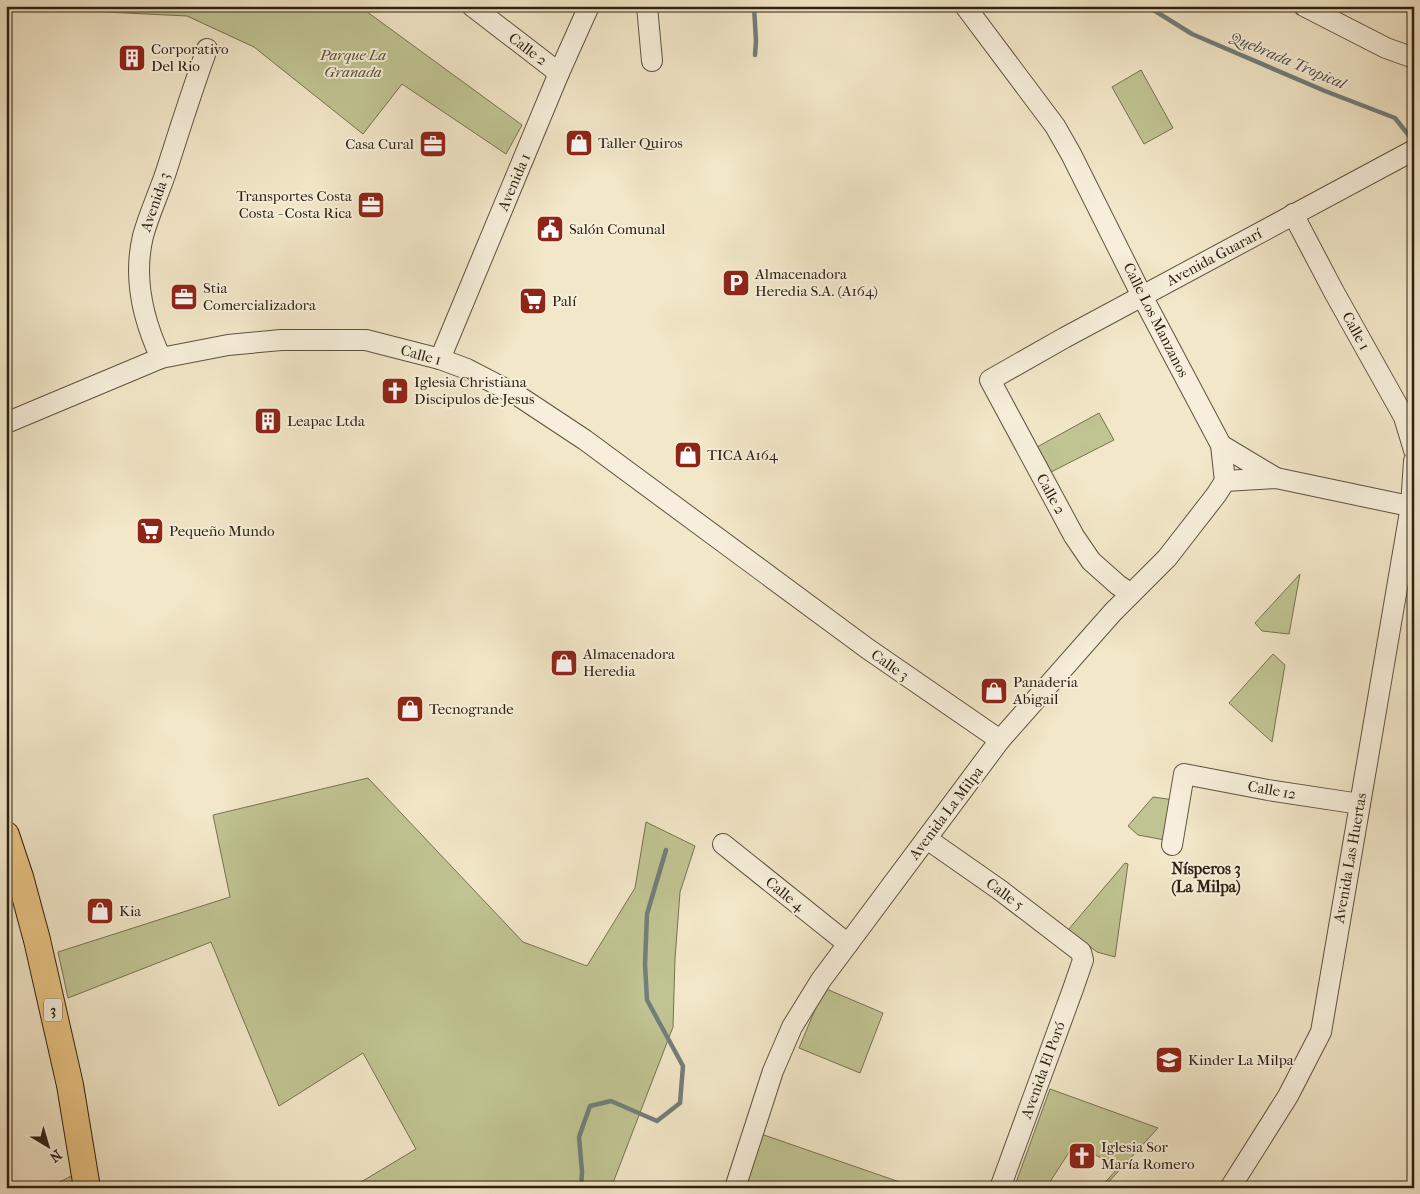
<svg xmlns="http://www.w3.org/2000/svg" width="1420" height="1194" viewBox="0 0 1420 1194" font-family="'IM FELL French Canon',serif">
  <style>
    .green { fill: #c0c492; stroke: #767252 }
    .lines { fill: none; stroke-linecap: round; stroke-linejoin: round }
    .stream { stroke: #737e7b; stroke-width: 4.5 }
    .minor-casing { stroke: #5e523f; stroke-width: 22 }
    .major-casing { stroke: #2d2011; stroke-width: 28 }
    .minor { stroke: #f7efdb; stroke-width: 20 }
    .major { stroke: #e9c484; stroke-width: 26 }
    .labels { text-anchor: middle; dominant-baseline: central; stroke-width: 4; stroke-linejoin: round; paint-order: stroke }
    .shield { fill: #f7efdb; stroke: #6a5e4e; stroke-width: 1 }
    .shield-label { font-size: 14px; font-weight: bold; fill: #2d2011 }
    .poi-label { font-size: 15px; fill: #2d2011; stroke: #f7efdb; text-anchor: start }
    .street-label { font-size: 15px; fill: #2d2011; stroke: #f7efdb }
    .park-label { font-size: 15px; font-style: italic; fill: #595138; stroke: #f7efdb }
    .water-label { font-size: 16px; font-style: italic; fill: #504f46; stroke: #f7efdb }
    .neighbourhood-label { font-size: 16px; font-weight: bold; fill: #2d2011; stroke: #f7efdb }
  </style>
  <rect width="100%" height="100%" fill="#f2e7c8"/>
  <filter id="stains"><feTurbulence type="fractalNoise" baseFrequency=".004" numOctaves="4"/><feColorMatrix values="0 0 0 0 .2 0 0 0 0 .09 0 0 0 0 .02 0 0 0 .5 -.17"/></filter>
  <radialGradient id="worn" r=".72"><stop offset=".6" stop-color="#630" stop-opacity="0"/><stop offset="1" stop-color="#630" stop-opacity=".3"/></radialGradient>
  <!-- green -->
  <g class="green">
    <polygon points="107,6 359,6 522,125 506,154 402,84 363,134 254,47 187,16 105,12"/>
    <polygon points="1141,70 1173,128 1144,144 1112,87"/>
    <polygon points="1099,413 1114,440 1051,472 1037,447"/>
    <polygon points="1300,574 1289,634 1262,631 1255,623"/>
    <polygon points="1273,654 1285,665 1272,742 1229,703"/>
    <polygon points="368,778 523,942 587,966 635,888 646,822 695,846 680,892 675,959 673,1027 611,1188 351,1188 416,1149 363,1053 279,1106 211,942 68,998 58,952 230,897 213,815"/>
    <polygon points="1153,797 1175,800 1170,841 1138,835 1128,826"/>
    <polygon points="1125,863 1128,864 1115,957 1097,952 1068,930"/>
    <polygon points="824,988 883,1013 860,1073 799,1048"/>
    <polygon points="1050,1089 1158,1128 1103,1188 1100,1188 1118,1168 1075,1143 1046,1188 1014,1188"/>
    <polygon points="761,1134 917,1188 797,1188 747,1182"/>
    <polygon points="75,1174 78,1188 48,1188"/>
  </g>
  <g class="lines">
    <!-- stream -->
    <g class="stream">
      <polyline points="754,6 756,41 755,55"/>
      <polyline points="1147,6 1192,34 1325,91 1395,118 1414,142"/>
      <polyline points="581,1188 582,1172 579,1137 590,1106 611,1101 657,1121 680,1103 683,1066 647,1000 645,964 647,914 666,850"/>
    </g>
    <!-- minor casing -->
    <g class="minor-casing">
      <g id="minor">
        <polyline points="472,6 559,73"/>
        <polyline points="647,6 652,61"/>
        <polyline points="965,6 1055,126 1071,154 1142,296 1221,445 1225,481"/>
        <polyline points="1304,6 1386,48 1414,58"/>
        <polyline points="1293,214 1334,292 1404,417 1414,450"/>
        <path d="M161,358C143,320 133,278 143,236C149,214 159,193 166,172C179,131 192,90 207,49"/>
        <polyline points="440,359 559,73 589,6"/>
        <polyline points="6,423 161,358 228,345 281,340 366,340 440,359 467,369 517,395 585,440 868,649 1000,740"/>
        <polyline points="1221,445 1276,478"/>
        <polyline points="1225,481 1276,478 1414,507"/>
        <polyline points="1130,593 1118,585 1091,561 1074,536 990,380 1064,338 1414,150"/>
        <polyline points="927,839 1000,890 1081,952 1083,960 1073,989 1000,1188"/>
        <polyline points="723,844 848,944"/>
        <polyline points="1172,845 1184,774 1268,790 1360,804"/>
        <polyline points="735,1188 773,1071 792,1027 821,980 1000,740 1113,612 1167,558 1216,495 1225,481"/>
        <polyline points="1230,1188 1288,1096 1321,1032 1411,506 1414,461"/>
      </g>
    </g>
    <!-- major casing -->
    <g class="major-casing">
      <polyline id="major" points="6,835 20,877 37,940 70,1085 87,1188"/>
    </g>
    <!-- minor -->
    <use href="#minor" class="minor"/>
    <!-- major -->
    <use href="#major" class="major"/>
  </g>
  <!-- icons -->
  <defs>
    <g id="building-square" transform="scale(1.4375)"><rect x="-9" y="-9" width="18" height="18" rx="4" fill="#8f2418" stroke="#f7efdb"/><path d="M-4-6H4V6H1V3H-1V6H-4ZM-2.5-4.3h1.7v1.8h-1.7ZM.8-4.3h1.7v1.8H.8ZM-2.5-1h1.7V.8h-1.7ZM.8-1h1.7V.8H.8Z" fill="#fff"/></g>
    <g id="shop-square" transform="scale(1.4375)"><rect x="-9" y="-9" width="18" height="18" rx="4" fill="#8f2418" stroke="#f7efdb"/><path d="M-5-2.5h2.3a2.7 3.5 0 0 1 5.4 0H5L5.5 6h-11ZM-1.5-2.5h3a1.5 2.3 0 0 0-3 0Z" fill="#fff"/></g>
    <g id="office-square" transform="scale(1.4375)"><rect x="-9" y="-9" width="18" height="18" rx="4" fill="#8f2418" stroke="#f7efdb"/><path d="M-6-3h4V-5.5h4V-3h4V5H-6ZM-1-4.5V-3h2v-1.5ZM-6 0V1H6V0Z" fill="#fff"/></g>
    <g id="civic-square" transform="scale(1.4375)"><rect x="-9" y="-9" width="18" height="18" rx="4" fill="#8f2418" stroke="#f7efdb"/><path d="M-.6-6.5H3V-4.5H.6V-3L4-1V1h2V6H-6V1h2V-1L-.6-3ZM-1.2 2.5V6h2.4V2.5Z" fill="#fff"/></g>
    <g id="parking-square" transform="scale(1.4375)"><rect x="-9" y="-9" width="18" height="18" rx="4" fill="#8f2418" stroke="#f7efdb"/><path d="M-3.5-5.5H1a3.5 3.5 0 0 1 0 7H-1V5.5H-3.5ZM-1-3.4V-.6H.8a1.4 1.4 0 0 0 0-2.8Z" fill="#fff"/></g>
    <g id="supermarket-square" transform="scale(1.4375)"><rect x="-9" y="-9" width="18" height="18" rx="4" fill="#8f2418" stroke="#f7efdb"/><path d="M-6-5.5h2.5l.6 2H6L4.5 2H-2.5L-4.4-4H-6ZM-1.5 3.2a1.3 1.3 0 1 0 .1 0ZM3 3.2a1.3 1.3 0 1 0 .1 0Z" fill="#fff"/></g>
    <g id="church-square" transform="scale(1.4375)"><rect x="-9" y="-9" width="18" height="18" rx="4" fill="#8f2418" stroke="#f7efdb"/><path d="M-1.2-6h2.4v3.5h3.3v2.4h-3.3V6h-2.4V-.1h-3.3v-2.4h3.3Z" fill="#fff"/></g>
    <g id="school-square" transform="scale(1.4375)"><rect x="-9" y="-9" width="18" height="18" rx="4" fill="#8f2418" stroke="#f7efdb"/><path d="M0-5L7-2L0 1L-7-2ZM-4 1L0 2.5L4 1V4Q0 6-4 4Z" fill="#fff"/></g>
  </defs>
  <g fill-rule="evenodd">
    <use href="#building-square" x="132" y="58"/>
    <use href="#shop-square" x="579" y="143"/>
    <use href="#office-square" x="433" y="144"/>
    <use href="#office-square" x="371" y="205"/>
    <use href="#civic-square" x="550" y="229"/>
    <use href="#parking-square" x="736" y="283"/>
    <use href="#office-square" x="184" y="297"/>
    <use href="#supermarket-square" x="533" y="301"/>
    <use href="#church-square" x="395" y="391"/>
    <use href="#building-square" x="268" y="421"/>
    <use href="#shop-square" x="688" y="455"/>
    <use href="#supermarket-square" x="150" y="531"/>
    <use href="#shop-square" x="564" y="663"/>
    <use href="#shop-square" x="994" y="691"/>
    <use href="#shop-square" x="410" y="709"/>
    <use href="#shop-square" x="100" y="911"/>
    <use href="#school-square" x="1169" y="1060"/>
    <use href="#church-square" x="1082" y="1156"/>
  </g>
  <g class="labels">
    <!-- shield labels -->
    <rect class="shield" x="44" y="998.5" width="18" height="23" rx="4"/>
    <g class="shield-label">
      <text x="53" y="1010">3</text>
    </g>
    <!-- poi labels -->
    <g class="poi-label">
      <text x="151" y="49">Corporativo<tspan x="151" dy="17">Del Rio</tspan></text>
      <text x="598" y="143">Taller Quiros</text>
      <text x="414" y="144" text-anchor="end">Casa Cural</text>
      <text x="352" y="196" text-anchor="end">Transportes Costa<tspan x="352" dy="17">Costa - Costa Rica</tspan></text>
      <text x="569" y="229">Salón Comunal</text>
      <text x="755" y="274">Almacenadora<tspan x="755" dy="17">Heredia S.A. (A164)</tspan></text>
      <text x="203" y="288">Stia<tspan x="203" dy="17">Comercializadora</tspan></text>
      <text x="552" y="301">Palí</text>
      <text x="414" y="382">Iglesia Christiana<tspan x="414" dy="17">Discipulos de Jesus</tspan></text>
      <text x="287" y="421">Leapac Ltda</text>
      <text x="707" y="455">TICA A164</text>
      <text x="169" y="531">Pequeño Mundo</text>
      <text x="583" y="654">Almacenadora<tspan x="583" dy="17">Heredia</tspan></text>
      <text x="1013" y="682">Panaderia<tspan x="1013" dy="17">Abigail</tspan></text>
      <text x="429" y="709">Tecnogrande</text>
      <text x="119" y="911">Kia</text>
      <text x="1188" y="1060">Kinder La Milpa</text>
      <text x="1101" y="1147">Iglesia Sor<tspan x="1101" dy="17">María Romero</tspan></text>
    </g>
    <!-- street labels -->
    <g class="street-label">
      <text transform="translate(528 49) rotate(37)">Calle 2</text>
      <text transform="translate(514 182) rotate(-67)">Avenida 1</text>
      <text transform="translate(155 202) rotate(-71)">Avenida 3</text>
      <text transform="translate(1214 257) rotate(-28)">Avenida Guararí</text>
      <text transform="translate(1156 320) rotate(63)">Calle Los Manzanos</text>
      <text transform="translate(1356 331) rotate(61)">Calle 1</text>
      <text transform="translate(421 355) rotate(15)">Calle 1</text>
      <text transform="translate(1051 494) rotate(61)">Calle 2</text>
      <text transform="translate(890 665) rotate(35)">Calle 3</text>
      <text transform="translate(1272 790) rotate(10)">Calle 12</text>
      <text transform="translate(946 813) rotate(-53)">Avenida La Milpa</text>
      <text transform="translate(1350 858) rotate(-80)">Avenida Las Huertas</text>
      <text transform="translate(785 894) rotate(39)">Calle 4</text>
      <text transform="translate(1005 894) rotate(36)">Calle 5</text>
      <text transform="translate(1043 1070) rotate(-70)">Avenida El Poró</text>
    </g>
    <!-- park labels -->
    <g class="park-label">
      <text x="353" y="55">Parque La<tspan x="353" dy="17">Granada</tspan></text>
    </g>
    <!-- water labels -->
    <g class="water-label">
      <text transform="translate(1288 60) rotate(23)">Quebrada Tropical</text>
    </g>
    <!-- neighbourhood labels -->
    <g class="neighbourhood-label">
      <text x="1206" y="868">Nísperos 3<tspan x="1206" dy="18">(La Milpa)</tspan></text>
    </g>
  </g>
  <!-- margin -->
  <rect width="1420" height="1194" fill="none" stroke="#f2e7c8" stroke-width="25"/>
  <rect x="8" y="8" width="1405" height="1179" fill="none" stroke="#2d2011" stroke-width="2.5"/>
  <rect x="12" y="12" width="1395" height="1169" fill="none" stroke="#2d2011"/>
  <!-- north arrow -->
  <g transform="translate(48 1146) rotate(142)" stroke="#f7efdb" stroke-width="4" paint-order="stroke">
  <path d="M0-4L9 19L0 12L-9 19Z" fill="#2d2011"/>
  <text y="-8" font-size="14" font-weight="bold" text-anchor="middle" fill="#2d2011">N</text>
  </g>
  <rect width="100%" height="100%" filter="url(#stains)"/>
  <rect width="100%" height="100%" fill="url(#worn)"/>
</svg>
